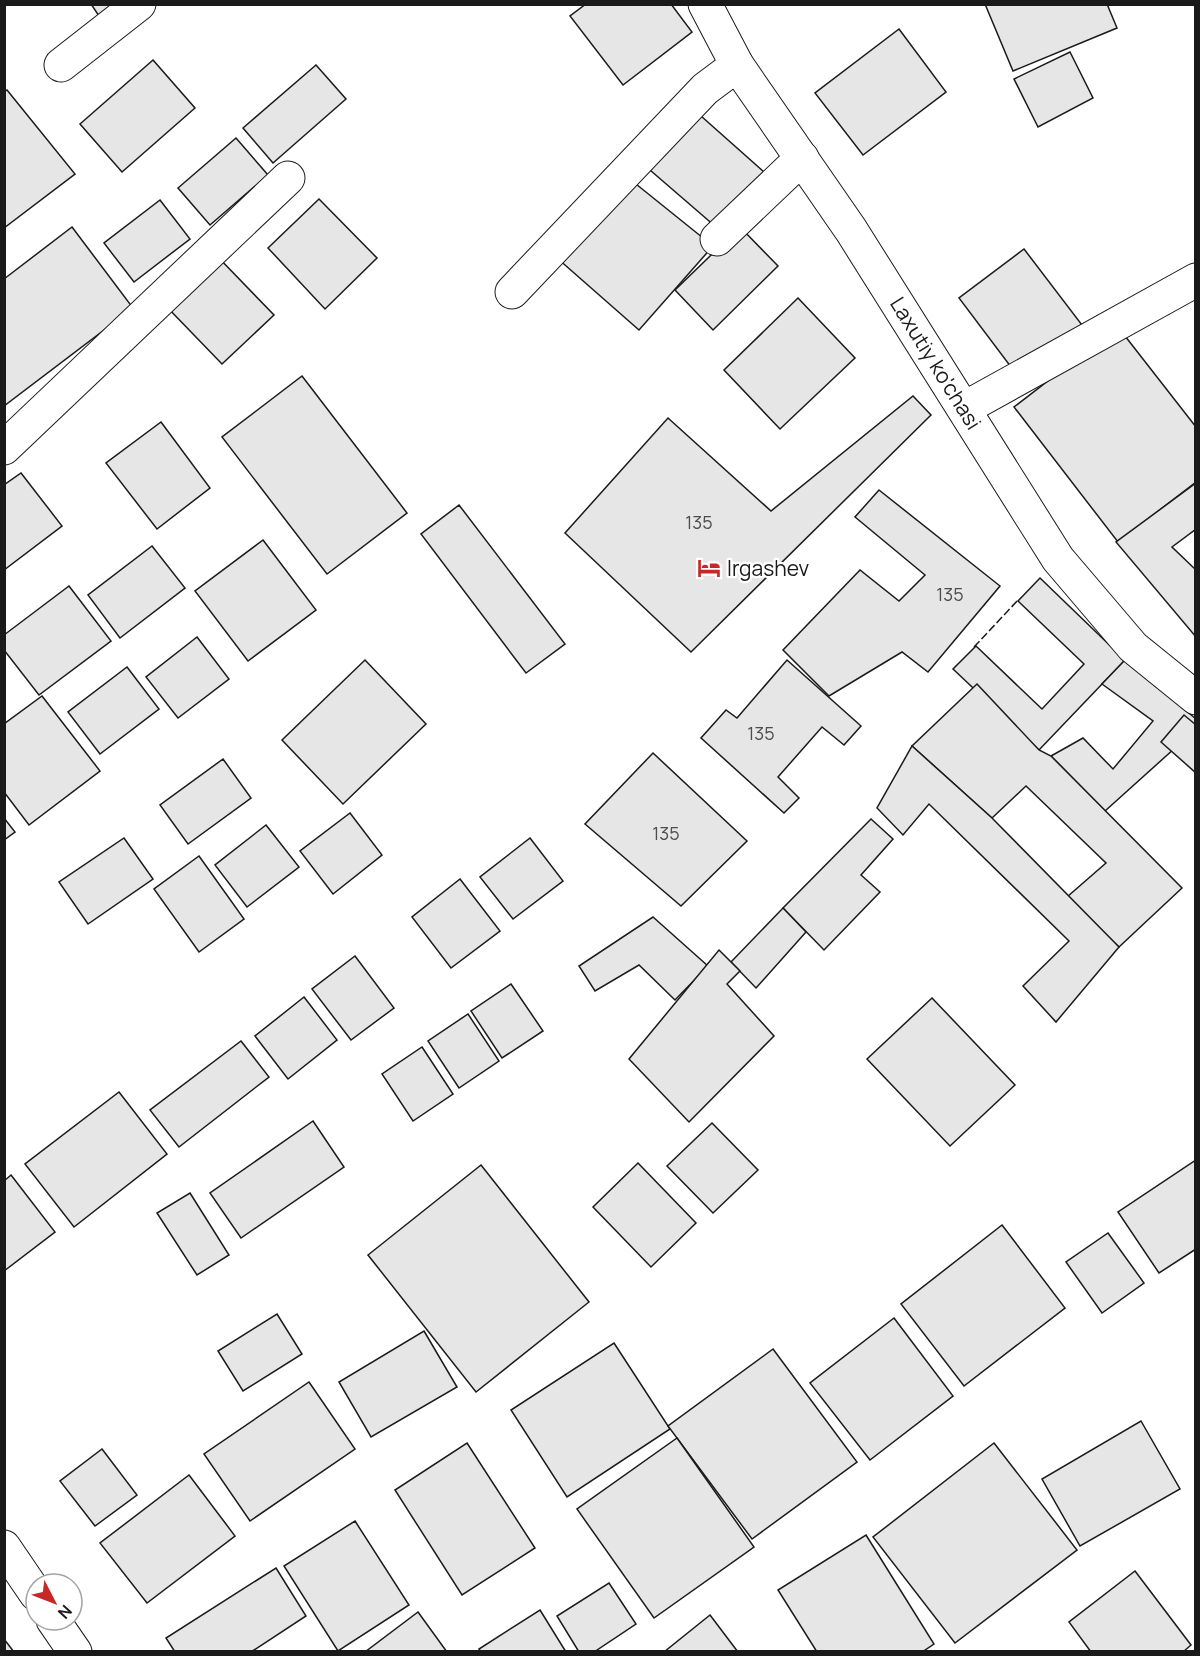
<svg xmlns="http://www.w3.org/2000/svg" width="1200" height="1656" viewBox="0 0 1200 1656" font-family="Manrope,sans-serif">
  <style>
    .building { fill: #e6e6e6; stroke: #1a1a1a; stroke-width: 1.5 }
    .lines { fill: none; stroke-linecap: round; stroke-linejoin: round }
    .minor-casing { stroke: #1a1a1a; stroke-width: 35 }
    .tertiary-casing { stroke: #1a1a1a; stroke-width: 35 }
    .minor { stroke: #fff; stroke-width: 33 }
    .tertiary { stroke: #fff; stroke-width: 33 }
    .fence { stroke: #1a1a1a; stroke-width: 1.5; stroke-dasharray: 8 3; stroke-linecap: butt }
    .labels { text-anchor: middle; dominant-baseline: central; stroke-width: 4.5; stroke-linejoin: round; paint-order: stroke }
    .number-label { font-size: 18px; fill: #4d4d4d }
    .street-label { font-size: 21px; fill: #1a1a1a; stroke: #fff }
    .poi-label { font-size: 21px; fill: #1a1a1a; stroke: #fff; text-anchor: start }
  </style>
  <rect width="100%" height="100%" fill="#fff"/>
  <!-- building -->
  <g class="building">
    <polygon points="91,4 118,4 99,16"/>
    <polygon points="586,4 671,4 692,32 623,85 570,16"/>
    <polygon points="985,4 1107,4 1117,28 1013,71"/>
    <polygon points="899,29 946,92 863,155 815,93"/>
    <polygon points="1070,52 1093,98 1038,127 1014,79"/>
    <polygon points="153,60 195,108 122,172 80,124"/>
    <polygon points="316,65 346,99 273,163 243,128"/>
    <polygon points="7,90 75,174 4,228 4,92"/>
    <polygon points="692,108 764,172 716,227 643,164"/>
    <polygon points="236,138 268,175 210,225 178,188"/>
    <polygon points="626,176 713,246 639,330 557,258"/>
    <polygon points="319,199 377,258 325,309 268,248"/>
    <polygon points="160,200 190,239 134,282 104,243"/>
    <polygon points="72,227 133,308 4,406 4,279"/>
    <polygon points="740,227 778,266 713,330 675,290"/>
    <polygon points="1024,249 1082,325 1017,375 959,298"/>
    <polygon points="216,255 274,315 222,364 165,305"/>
    <polygon points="798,298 855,358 780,429 724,370"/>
    <polygon points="1118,327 1196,427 1196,482 1118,542 1014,407"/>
    <polygon points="302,376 407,513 327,574 222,437"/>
    <polygon points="913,396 931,415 691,652 565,533 668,418 771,511"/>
    <polygon points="161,422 210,488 157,529 106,463"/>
    <polygon points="21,473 62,526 4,570 4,485"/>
    <polygon points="1196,483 1196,529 1172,547 1196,570 1196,637 1116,542"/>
    <polygon points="879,490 1000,586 928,672 902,652 829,696 783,650 860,570 899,601 925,575 855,517"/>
    <polygon points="459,505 565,644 526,673 421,534"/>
    <polygon points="263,540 316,610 248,661 195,591"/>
    <polygon points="152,546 185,588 120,638 88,595"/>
    <polygon points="1040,578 1125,660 1039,750 953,669 976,646 1042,709 1084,664 1018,601"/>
    <polygon points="69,586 111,641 39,695 4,650 4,635"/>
    <polygon points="197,637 229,679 178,718 146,677"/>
    <polygon points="365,660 426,724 343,804 282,740"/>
    <polygon points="787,660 861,726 844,745 822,727 778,777 799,798 784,813 701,738 726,710 737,718"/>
    <polygon points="1125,660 1196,719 1196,724 1175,748 1105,811 1051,756 1083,738 1113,769 1153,721 1102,684"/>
    <polygon points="127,667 159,709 100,754 68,712"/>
    <polygon points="977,684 1039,750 1051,756 1182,888 1119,947 1067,897 1106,863 1026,786 992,818 912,746"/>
    <polygon points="42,696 100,771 29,825 4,792 4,724"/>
    <polygon points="1184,715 1196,725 1196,773 1161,742"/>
    <polygon points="912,746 992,818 1119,947 1056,1022 1023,986 1069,941 929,804 903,835 877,808"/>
    <polygon points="653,753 747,841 681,906 585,824"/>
    <polygon points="223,759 251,798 188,844 160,805"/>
    <polygon points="350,813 382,855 333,894 300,851"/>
    <polygon points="4,818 15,832 4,840"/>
    <polygon points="871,819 893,839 861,875 880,892 824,950 783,908"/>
    <polygon points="266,825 299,867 247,907 215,865"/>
    <polygon points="124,838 153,879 88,924 59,882"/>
    <polygon points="530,838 563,881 513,919 480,877"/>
    <polygon points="199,856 244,919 199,952 154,889"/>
    <polygon points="460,879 500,931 451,968 412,917"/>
    <polygon points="783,908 806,932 756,988 731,962"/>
    <polygon points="653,917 708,966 675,1000 639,965 595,991 579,966"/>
    <polygon points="719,950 740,971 727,984 774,1036 689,1122 629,1059"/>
    <polygon points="355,956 394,1008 351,1040 312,989"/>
    <polygon points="511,984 543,1031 502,1058 471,1011"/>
    <polygon points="304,997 337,1040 288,1079 255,1036"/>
    <polygon points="932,998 1015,1085 950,1146 867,1059"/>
    <polygon points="468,1014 499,1061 459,1088 428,1041"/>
    <polygon points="241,1041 269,1077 179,1147 150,1110"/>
    <polygon points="422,1047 453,1094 413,1121 382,1074"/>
    <polygon points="119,1092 167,1154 74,1227 25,1164"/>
    <polygon points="313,1121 344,1167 241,1238 210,1193"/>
    <polygon points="712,1123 758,1170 713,1213 667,1166"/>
    <polygon points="1196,1160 1196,1249 1159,1273 1118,1212"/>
    <polygon points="638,1163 696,1223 651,1267 593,1207"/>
    <polygon points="481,1165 589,1302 476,1392 368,1255"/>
    <polygon points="11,1175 55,1232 4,1271 4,1181"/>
    <polygon points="190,1193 229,1255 197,1275 157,1213"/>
    <polygon points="1002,1225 1065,1308 964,1386 901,1304"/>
    <polygon points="1108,1233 1144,1283 1102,1313 1066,1262"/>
    <polygon points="277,1314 302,1354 243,1391 218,1351"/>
    <polygon points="894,1318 953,1396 870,1460 810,1383"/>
    <polygon points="424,1331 457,1387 371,1437 339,1382"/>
    <polygon points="614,1343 670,1429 567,1497 511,1410"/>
    <polygon points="773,1349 857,1462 752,1539 668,1426"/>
    <polygon points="309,1382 355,1449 250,1521 204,1454"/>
    <polygon points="1141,1421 1180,1489 1080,1546 1042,1479"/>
    <polygon points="677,1438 754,1547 654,1618 577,1509"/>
    <polygon points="467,1443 535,1548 462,1595 395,1490"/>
    <polygon points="994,1443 1077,1550 955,1643 873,1537"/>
    <polygon points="102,1449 137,1495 95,1526 60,1481"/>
    <polygon points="189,1475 235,1536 147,1603 100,1543"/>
    <polygon points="355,1521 409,1605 338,1651 284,1566"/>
    <polygon points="866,1535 934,1644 922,1652 817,1652 778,1590"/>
    <polygon points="276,1568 306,1616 251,1652 175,1652 166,1638"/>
    <polygon points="1135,1571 1191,1645 1183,1652 1091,1652 1069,1622"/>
    <polygon points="609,1583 636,1624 594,1652 579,1652 557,1616"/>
    <polygon points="540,1610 566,1652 481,1652 479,1649"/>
    <polygon points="418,1612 447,1652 365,1652"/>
    <polygon points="710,1615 738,1652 664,1652"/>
    <polygon points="4,1639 14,1652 4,1652"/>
  </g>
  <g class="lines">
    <!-- minor casing -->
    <g class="minor-casing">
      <g id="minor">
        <polyline points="705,4 737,65 851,230 1058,559 1133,647 1196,698"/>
        <polyline points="61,65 139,4"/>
        <polyline points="717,239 802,158"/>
        <polyline points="512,292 705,89 737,65"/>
        <polyline points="965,408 1196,280"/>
        <polyline points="4,448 288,178"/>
      </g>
    </g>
    <!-- tertiary casing -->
    <g class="tertiary-casing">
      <g id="tertiary">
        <polyline points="4,1547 36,1594"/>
        <polyline points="53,1620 75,1652"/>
      </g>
    </g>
    <!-- minor -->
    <use href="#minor" class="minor"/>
    <!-- tertiary -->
    <use href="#tertiary" class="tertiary"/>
    <!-- fence -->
    <polyline class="fence" points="974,647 1019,599"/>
  </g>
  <!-- icons -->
  <defs>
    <g id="hotel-bare" transform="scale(1.8)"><path d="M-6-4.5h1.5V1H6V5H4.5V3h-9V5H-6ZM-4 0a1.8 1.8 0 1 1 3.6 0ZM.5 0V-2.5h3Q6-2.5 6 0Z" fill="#c62828" stroke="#fff" stroke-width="2.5" paint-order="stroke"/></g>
  </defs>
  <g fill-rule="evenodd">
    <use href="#hotel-bare" x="709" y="568"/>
  </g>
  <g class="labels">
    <!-- number labels -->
    <g class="number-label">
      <text x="699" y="522">135</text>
      <text x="950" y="594">135</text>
      <text x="761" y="733">135</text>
      <text x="666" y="833">135</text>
    </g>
    <!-- street labels -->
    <g class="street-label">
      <text transform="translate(936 363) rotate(58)">Laxutiy ko'chasi</text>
    </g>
    <!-- poi labels -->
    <g class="poi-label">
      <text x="727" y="568">Irgashev</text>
    </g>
  </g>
  <!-- border -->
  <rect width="1200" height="1656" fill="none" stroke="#1a1a1a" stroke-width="12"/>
  <!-- north arrow -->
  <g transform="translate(54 1602) rotate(132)"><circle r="28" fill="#ffffff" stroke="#a3a3a3" stroke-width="1.5"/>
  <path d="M0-4.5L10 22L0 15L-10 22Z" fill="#c62828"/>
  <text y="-9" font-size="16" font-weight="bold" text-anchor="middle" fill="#1a1a1a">N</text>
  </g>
</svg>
